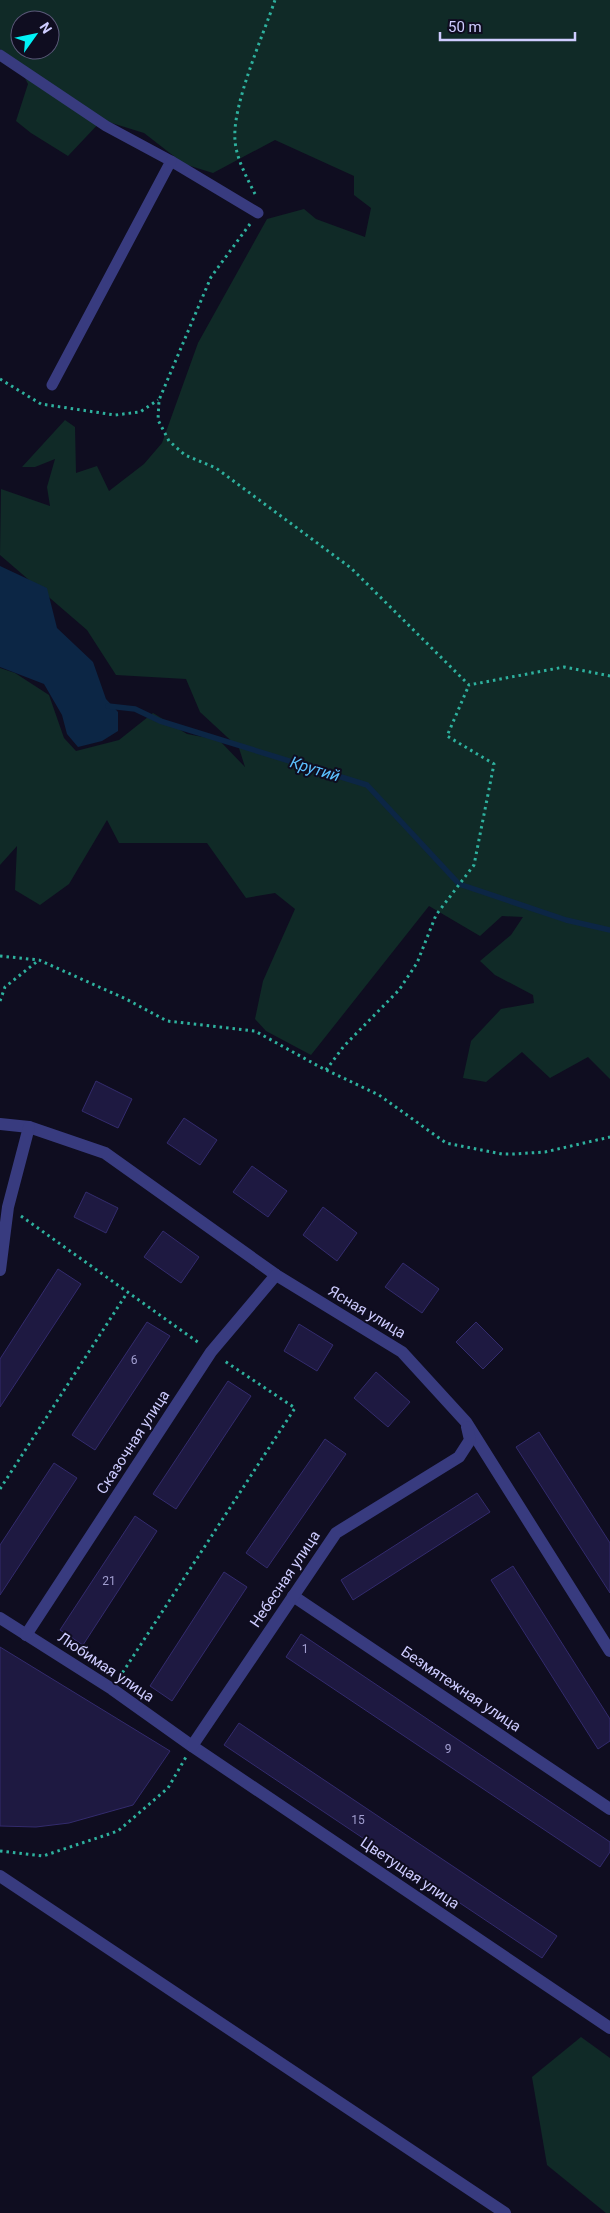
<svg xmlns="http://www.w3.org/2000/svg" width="610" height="2213" viewBox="0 0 610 2213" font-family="Roboto,sans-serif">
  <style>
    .green { fill: #102a27; fill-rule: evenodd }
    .water { fill: #0c2645 }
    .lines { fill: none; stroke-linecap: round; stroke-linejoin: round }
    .stream { stroke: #0c2645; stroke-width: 5.5 }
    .building { fill: #1e1941; stroke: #332b6d }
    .path { stroke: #2eb19e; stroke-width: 3; stroke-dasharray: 2.5 4; stroke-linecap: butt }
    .service { stroke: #383b7f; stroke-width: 11 }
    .minor { stroke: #383b7f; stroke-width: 12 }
    .labels { text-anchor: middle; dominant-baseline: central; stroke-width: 4; stroke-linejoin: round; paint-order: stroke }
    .number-label { font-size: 12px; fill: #a29fd0 }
    .street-label { font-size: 15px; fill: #ceccff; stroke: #0f0d20 }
    .water-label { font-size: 16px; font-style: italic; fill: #5bc0fe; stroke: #0f0d20 }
  </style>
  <rect width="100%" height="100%" fill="#0f0d20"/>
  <!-- green -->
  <g class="green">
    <path d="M0,0H610V1079L588,1057L550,1078L522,1052L486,1082L463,1078L471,1041L501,1009L534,1003L533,995L495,975L480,961L511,935L523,917L502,916L480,936L429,906L311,1055L266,1031L255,1019L263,981L295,909L275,893L246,898L207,843H119L107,820L69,884L40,905L15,890L17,846L0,865V668L15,673L49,695L64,738L76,751L119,740L153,713L187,734L219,740L245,767L239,748L200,712L186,679L116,675L87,630L0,555L1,489L50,506L47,487L55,459L35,467H22L65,420L75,427L76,473L97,466L109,491L144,464L162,443L198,343L267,219L304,209L316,219L365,237L371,208L354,195V176L275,140L213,173L184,164L144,133L102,120L68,156L31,133L16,121L28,84L17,62L0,49ZM20,20H50V50H20Z"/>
    <polygon points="581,2037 610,2058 610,2213 606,2213 547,2165 532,2077"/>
  </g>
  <!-- water -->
  <polygon class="water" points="0,566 47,588 57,628 93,662 106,699 118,712 118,731 102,741 78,747 67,734 62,715 44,684 0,667"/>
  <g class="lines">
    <!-- stream -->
    <polyline class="stream" points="108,706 135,709 160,721 367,785 459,884 566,920 610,930"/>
  </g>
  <!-- building -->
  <g class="building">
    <polygon points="96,1081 132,1099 118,1128 82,1111"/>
    <polygon points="184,1118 217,1140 200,1165 167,1143"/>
    <polygon points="252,1166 287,1191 268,1217 233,1192"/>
    <polygon points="86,1192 118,1208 106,1233 74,1217"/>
    <polygon points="323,1207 357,1233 337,1261 303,1235"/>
    <polygon points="163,1231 199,1257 181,1283 144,1257"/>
    <polygon points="403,1263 439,1289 422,1313 385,1287"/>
    <polygon points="58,1269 81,1284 0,1407 0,1359"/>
    <polygon points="147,1322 170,1336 95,1450 72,1435"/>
    <polygon points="476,1322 503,1349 483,1369 456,1342"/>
    <polygon points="299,1324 333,1345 317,1371 284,1351"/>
    <polygon points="376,1372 410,1402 388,1427 354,1398"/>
    <polygon points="228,1381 251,1396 176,1509 153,1494"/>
    <polygon points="539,1432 610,1543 610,1593 516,1447"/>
    <polygon points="325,1439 346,1454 267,1568 246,1553"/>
    <polygon points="54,1463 77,1478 0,1595 0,1545"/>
    <polygon points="477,1493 490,1512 353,1600 341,1580"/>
    <polygon points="135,1516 157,1531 83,1645 60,1630"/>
    <polygon points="513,1566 610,1719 610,1741 598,1749 491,1580"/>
    <polygon points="224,1572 247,1587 172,1701 150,1686"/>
    <polygon points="301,1634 610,1842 610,1852 600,1867 286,1657"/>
    <polygon points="0,1647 170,1751 133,1805 69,1823 36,1827 0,1826"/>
    <polygon points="239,1723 557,1936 542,1958 224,1745"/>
  </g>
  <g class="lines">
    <!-- path -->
    <g class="path">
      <path d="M255,194C247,178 236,158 235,140C232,105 263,36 275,0"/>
      <polyline points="250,224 211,277 159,400 158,420 169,441 185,455 216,468 351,568 469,685 564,667 610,676"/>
      <polyline points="0,379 41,404 115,415 140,412 158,400"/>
      <polyline points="0,956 39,960 126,999 167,1021 255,1031 320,1067 379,1095 446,1143 502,1154 514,1154 545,1152 610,1137"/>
      <polyline points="0,1001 5,987 39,960"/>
      <polyline points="326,1070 344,1046 399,990 417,963 436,915 474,865 494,764 447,736 469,685"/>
      <polyline points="21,1216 199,1343"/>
      <polyline points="0,1489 127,1293"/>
      <polyline points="119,1678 295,1408 223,1360"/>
      <polyline points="0,1851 43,1856 118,1831 168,1788 186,1757"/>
    </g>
    <!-- service -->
    <g class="service">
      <polyline points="0,55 106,126 171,161 258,213"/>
      <polyline points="52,385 171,161"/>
    </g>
    <!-- minor -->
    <g class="minor">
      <polyline points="0,1124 29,1127 105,1153 276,1275 402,1352 466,1422 610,1651"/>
      <polyline points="0,1270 8,1207 29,1127"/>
      <polyline points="293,1596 610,1809"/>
      <polyline points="0,1618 112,1689 192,1746 610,2028"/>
      <polyline points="26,1635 211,1352 276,1275"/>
      <polyline points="192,1746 336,1533 459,1457 470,1440 467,1427"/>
      <polyline points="0,1876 505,2213"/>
    </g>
  </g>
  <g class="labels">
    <!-- number labels -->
    <g class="number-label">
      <text x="134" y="1360">6</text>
      <text x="109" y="1581">21</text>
      <text x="305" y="1649">1</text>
      <text x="448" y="1749">9</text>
      <text x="358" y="1820">15</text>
    </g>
    <!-- street labels -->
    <g class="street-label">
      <text transform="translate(367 1312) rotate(31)">Ясная улица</text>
      <text transform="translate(133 1442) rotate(-57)">Сказочная улица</text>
      <text transform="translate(285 1579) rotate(-56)">Небесная улица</text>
      <text transform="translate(106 1667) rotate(34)">Любимая улица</text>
      <text transform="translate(461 1689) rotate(34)">Безмятежная улица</text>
      <text transform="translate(410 1873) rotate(34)">Цветущая улица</text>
    </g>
    <!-- water labels -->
    <g class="water-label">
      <text transform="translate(315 769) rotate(17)">Крутий</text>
    </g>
  </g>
  <!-- north arrow -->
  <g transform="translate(35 35) rotate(57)"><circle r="24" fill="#0f0d20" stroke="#5b5979"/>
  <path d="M0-4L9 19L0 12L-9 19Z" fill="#01f2f6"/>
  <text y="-8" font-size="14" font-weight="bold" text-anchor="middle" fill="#ceccff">N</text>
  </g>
  <!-- scale -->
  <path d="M440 32v8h135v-8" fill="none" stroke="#ceccff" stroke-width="2.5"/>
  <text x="448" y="32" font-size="15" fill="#ceccff" stroke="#0f0d20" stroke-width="4" paint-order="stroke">50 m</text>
</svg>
